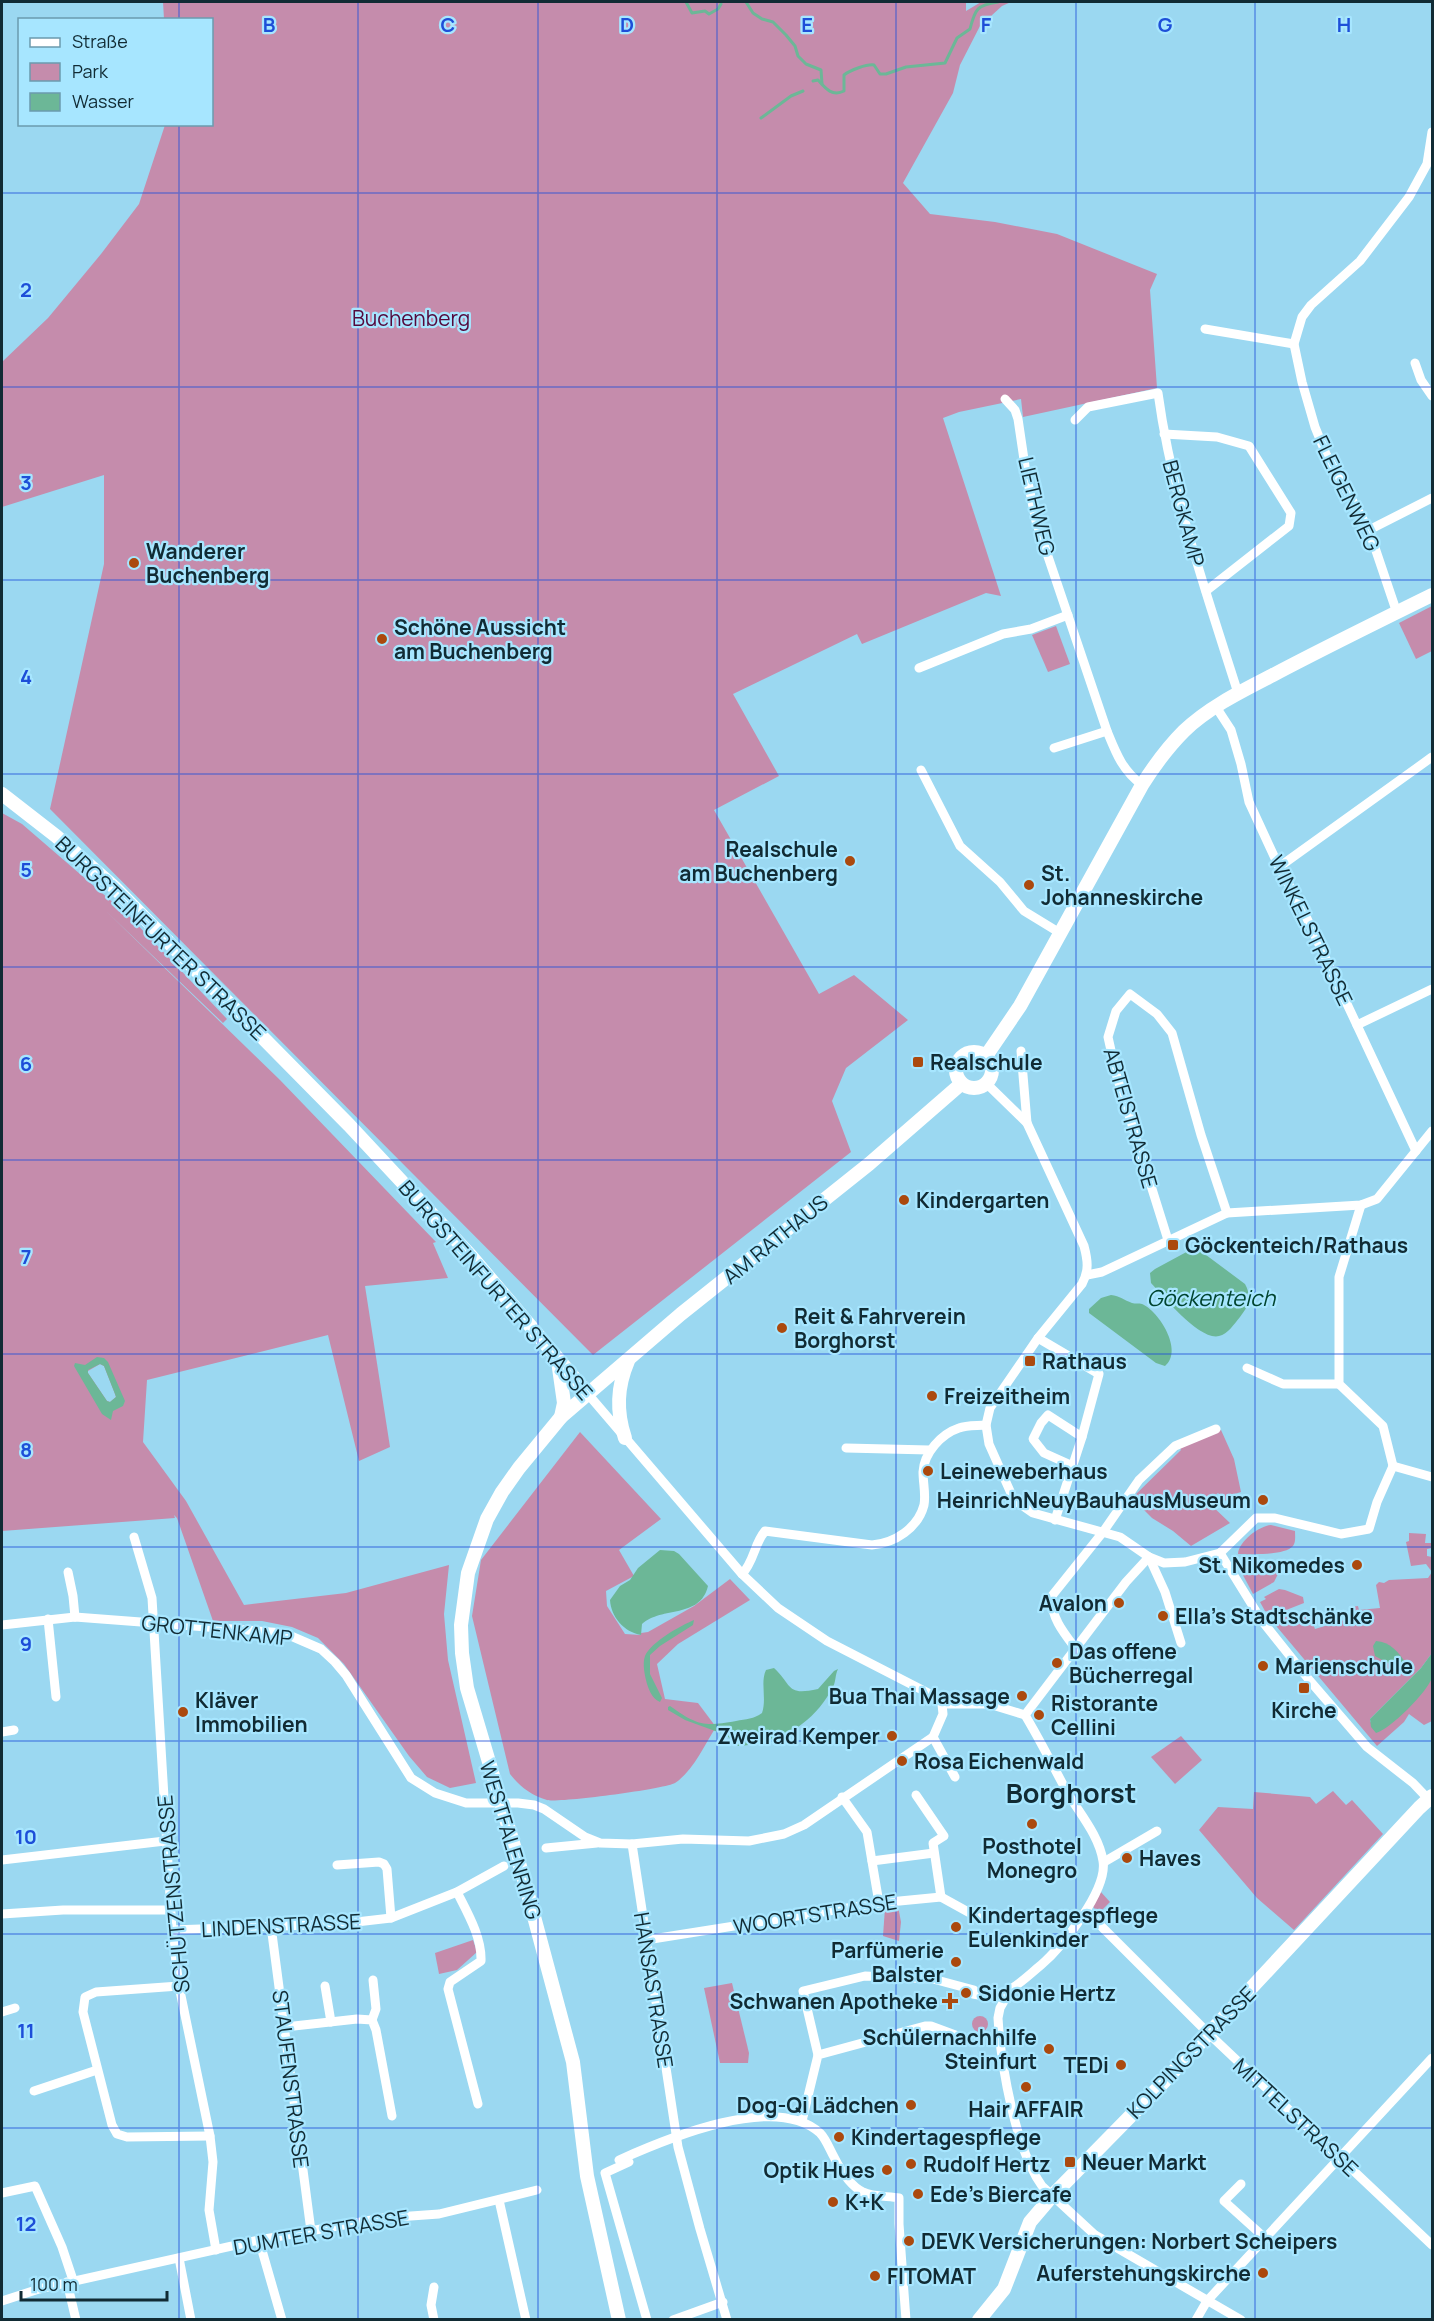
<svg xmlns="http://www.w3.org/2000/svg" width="1434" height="2321" viewBox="0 0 1434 2321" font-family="Manrope,sans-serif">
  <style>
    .green { fill: #c58cac; fill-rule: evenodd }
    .water { fill: #6cb797; fill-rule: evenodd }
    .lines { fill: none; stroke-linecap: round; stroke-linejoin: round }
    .stream { stroke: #6cb797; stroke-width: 3 }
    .street { stroke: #fff; stroke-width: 9 }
    .secondary { stroke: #fff; stroke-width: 14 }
    .grid { fill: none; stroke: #1d4ed8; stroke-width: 1.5; stroke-opacity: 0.55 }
    .poi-dot { fill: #ab490e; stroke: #a7e6ff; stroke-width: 2 }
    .labels { text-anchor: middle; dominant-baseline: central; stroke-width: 4.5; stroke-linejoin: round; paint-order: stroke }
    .park-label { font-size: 21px; fill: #54083c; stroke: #a7e6ff }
    .street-label { font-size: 21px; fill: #112b34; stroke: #a7e6ff }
    .poi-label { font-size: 21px; font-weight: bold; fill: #112b34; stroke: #a7e6ff; text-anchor: start }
    .water-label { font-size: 22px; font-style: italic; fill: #01442f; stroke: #a7e6ff }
    .district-label { font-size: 27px; font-weight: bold; fill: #112b34; stroke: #a7e6ff }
    .grid-label { font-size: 20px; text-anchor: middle; font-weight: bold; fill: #1d4ed8; stroke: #a7e6ff; stroke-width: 4.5; stroke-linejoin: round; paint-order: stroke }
  </style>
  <rect width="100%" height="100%" fill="#9bd8f1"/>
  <!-- green -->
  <g class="green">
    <polygon points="163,2 966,2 966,11 981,2 1011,2 1002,6 980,26 960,65 953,93 903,183 930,214 995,222 1057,234 1157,274 1150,290 1157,388 1023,417 1021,399 959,412 943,418 1001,596 986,593 862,644 857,634 733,694 779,776 714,810 819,994 854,975 908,1020 846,1068 832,1101 851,1152 593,1355 50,809 104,564 104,475 2,507 2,362 48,318 101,254 139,204 165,125 212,124 212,20 164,19"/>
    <polygon points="1432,606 1432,651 1416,659 1399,623"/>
    <polygon points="1056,626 1070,664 1048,672 1032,635"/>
    <path d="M2,813L22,824L131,918L227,1019L223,1023L106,911L280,1080L436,1242L433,1243L448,1278L365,1286L390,1447L359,1461L328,1335L147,1380L143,1442L186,1501L244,1605L346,1593L449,1565L444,1614L448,1660L476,1783L450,1788L427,1777L409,1756L344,1664L318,1638L292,1627L262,1621H213L177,1518L174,1515L175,1518L2,1531ZM100,1364L104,1366L115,1394L116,1397L110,1402L107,1401L88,1373V1371Z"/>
    <polygon points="1221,1430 1234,1459 1241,1492 1231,1495 1226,1501 1218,1493 1210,1499 1207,1496 1209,1503 1230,1523 1191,1546 1173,1531 1152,1518 1132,1498 1181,1450 1179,1446"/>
    <path d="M580,1432L661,1519L619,1550L634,1576L606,1591L607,1606L625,1634L641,1635V1633L648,1632L694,1606L730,1579L750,1600L678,1644L657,1664L665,1699L698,1703L716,1727C704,1746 693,1771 675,1783C665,1789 559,1803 547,1800C531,1795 520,1787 510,1774L472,1616L481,1560Z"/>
    <path d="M1271,1525L1295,1531C1295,1536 1296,1542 1293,1546C1284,1556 1251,1554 1238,1554C1239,1541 1259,1526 1271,1525Z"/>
    <polygon points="1409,1533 1426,1534 1425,1543 1432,1543 1432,1548 1427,1549 1427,1556 1432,1557 1432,1653 1421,1668 1370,1719 1370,1722 1423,1691 1432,1678 1432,1721 1424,1725 1409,1714 1404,1722 1377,1746 1272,1621 1308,1610 1315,1629 1354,1617 1351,1607 1358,1606 1359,1610 1380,1608 1376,1585 1379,1582 1384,1583 1389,1580 1428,1578 1432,1572 1426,1564 1411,1566 1406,1542 1409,1541"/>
    <polygon points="1267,1560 1277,1568 1278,1574 1274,1582 1253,1594 1236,1562"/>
    <polygon points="1279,1589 1285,1590 1303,1597 1304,1603 1276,1614 1265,1611 1260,1602 1266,1599 1264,1597"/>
    <polygon points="1181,1736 1202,1760 1175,1784 1151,1757"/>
    <polygon points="1333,1791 1346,1805 1352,1800 1383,1834 1294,1930 1257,1898 1199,1830 1218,1807 1253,1809 1254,1792 1310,1797 1316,1804"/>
    <polygon points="1100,1891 1110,1902 1098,1914 1092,1905"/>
    <polygon points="898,1906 901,1922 899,1941 883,1936 885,1908"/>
    <polygon points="473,1940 477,1952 457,1970 439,1974 435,1953"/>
    <polygon points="732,1983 749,2053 748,2063 720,2063 704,1988"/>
    <circle cx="980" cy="2024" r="8"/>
  </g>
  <!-- water -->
  <g class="water">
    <path d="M1192,1249H1198L1245,1284C1252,1297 1249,1306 1240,1317C1234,1324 1228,1334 1219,1336C1200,1341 1164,1297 1151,1283L1150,1273L1155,1269Z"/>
    <path d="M1111,1295C1120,1296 1124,1300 1132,1303C1135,1304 1139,1303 1142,1304C1159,1311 1184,1351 1165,1366L1156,1363L1089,1313V1309L1101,1298Z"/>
    <path d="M97,1357L104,1358L108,1362L125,1401L123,1406L113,1411L111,1420L102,1414L74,1366L75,1363L85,1365ZM100,1364L104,1366L115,1394L116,1397L110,1402L107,1401L88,1373V1370Z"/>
    <path d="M660,1550L674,1551L679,1554L708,1586C700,1619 662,1606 642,1624L641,1635C624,1632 611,1617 610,1600L620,1586L630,1580L638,1568Z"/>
    <path d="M694,1620L693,1625L660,1646L650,1655V1674L662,1698L660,1702C652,1698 650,1692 647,1684C645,1676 642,1664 645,1656C651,1642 680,1626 694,1620Z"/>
    <path d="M1376,1641C1390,1642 1399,1652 1406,1664L1405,1670L1397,1668L1375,1656L1373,1646Z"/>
    <path d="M1432,1653C1433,1660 1434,1670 1432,1677C1429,1691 1389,1730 1376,1733L1371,1727L1370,1719L1421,1668Z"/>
    <path d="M774,1668C793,1686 786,1696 818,1689L834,1671L838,1669C835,1675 836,1681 833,1687C813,1725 780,1743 738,1746L726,1735L685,1720L668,1710V1707L670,1706C697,1725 703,1727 736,1721C746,1719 754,1719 762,1713C767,1699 760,1682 766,1670Z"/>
  </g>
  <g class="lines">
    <!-- stream -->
    <g class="stream">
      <polyline points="686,2 692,13 705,11 709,14 718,9 721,4"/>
      <polyline points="746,2 753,13 762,19 773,22 786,35 795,46 798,56 806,64 821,70 822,84"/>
      <path d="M813,81L818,80C825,88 832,97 844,91V75C850,70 867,64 874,65L880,74H886L906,67L945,63L957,38L970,29C975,9 977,5 998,2"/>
      <polyline points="761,118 791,96 803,91"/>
    </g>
    <!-- street -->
    <g class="street">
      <polyline points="1205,329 1294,344"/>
      <polyline points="1415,363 1421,380 1432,396"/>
      <path d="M1005,399L1015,410L1018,419L1026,473L1036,521L1107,731C1116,753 1122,770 1142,785"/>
      <path d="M1075,420L1088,407L1158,393C1172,496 1207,595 1238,693"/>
      <polyline points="1164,434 1217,437 1249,446 1291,513 1289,526 1206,591"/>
      <polyline points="1369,530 1432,498"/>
      <polyline points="1397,613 1369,530 1326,454 1315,427 1302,382 1294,344 1302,317 1311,305 1360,261 1409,197 1427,164 1432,132"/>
      <polyline points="919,668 1003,634 1031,629 1068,615"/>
      <polyline points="1216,707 1231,730 1241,764 1249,802 1279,867 1302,908 1416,1151"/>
      <polyline points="1054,748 1107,731"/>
      <polyline points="921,770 960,846 1000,882 1024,911 1060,933"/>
      <polyline points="1279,867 1432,757"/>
      <polyline points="1357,1025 1432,989"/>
      <polyline points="1021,1051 1027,1123"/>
      <path d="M987,1084L1027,1123L1084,1246C1088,1261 1089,1271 1082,1284L1038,1338L990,1408L986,1425L989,1444L1014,1500L1033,1513L1120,1537L1149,1557L1164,1563L1185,1562L1220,1553L1256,1518H1275L1341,1534L1369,1529L1377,1502L1393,1466"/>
      <polyline points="1361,1205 1339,1277 1339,1384 1383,1426 1393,1466"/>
      <polyline points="1168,1240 1117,1077 1108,1037 1116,1011 1130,994 1157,1014 1172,1033 1201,1135 1227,1213"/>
      <polyline points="1087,1275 1102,1272 1227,1213 1361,1205 1377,1199 1432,1131"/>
      <polyline points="1038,1338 1099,1374 1082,1437 1055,1520"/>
      <polyline points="1247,1368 1283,1384 1339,1384"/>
      <polyline points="587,1393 742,1574 778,1608 827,1641 934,1696 942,1704 989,1704 1025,1715"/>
      <polyline points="846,1448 929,1450"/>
      <polyline points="1073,1466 1044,1453 1033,1439 1041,1423 1048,1415 1082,1437"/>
      <polyline points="1393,1466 1432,1477"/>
      <polyline points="134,1537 152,1598 172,1930 179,1986 210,2136 213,2162 209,2210 216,2250"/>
      <polyline points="1220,1553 1262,1621 1310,1681 1367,1747 1413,1783 1431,1802"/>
      <polyline points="1149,1557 1165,1592 1181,1643"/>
      <polyline points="68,1572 73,1596 75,1617"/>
      <path d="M742,1574C754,1562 754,1544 765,1531L872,1545C895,1543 918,1528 924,1505C926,1494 923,1483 923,1472C924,1453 941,1434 959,1428C967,1425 978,1426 986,1425"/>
      <polyline points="48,1619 56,1697"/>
      <polyline points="2,1625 75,1617 284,1633 321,1649 335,1662 346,1675 411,1778 435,1793 466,1803 518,1803 534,1805 544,1809 585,1837 600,1843 632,1844 683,1839 749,1841 784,1834 804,1825 933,1737 943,1714 942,1704"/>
      <path d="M1076,1649C1063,1632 1052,1619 1051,1597L1103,1532L1139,1480L1175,1446L1216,1429"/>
      <polyline points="1025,1715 1126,1582 1149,1557"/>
      <polyline points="2,1732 14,1730"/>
      <polyline points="933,1737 955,1777"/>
      <polyline points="916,1795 944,1836 933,1843 941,1897"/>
      <polyline points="842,1797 867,1832 879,1903"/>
      <polyline points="632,1844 678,2147 700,2229 727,2320"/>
      <polyline points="546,1848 597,1843"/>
      <polyline points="2,1860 165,1841"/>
      <polyline points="872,1861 934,1853"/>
      <polyline points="1104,1862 1157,1831"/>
      <polyline points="337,1865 379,1862 384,1864 387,1869 391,1918"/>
      <path d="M457,1892C467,1912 482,1937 481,1961L450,1982L448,1989L478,2104"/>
      <polyline points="1086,1911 1209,2034 1432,2245"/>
      <polyline points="2,1914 63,1910 170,1910"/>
      <polyline points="271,1926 311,2231"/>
      <polyline points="172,1930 339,1924 391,1918 457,1892 504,1866"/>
      <polyline points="646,1940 879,1903 941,1897 979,1918"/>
      <polyline points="179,1986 96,1992 85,1997 83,2012 112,2125 117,2134 127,2137 210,2136"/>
      <polyline points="325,1986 331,2022"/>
      <path d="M1011,1989L1000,2008L998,2018C1001,2065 1015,2148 1042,2186L1095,2235L1241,2320"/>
      <path d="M973,1994C1005,2001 1018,1984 1041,1965C1062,1947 1108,1890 1103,1861C1099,1835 1079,1813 1067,1792C1053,1766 1040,1740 1025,1715"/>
      <polyline points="2,2012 15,2008"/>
      <polyline points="372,2020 376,2009 373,1980"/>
      <polyline points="285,2027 357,2019 372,2020 376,2030 392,2116"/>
      <polyline points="818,2055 803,1991 865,1976 933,1979 974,1990"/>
      <polyline points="34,2091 97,2070"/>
      <polyline points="802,2121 818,2055 925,2026 931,2026 958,2036"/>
      <path d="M619,2160C666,2139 775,2092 820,2133C826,2139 830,2150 834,2157C840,2169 850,2186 863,2192C872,2197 889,2196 899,2198V2224L906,2320"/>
      <polyline points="629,2162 605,2173 647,2320"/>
      <polyline points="1241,2184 1224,2201 1265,2238"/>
      <polyline points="2,2193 35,2186 62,2247 73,2280"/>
      <polyline points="499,2200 526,2320"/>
      <polyline points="259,2240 282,2320"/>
      <polyline points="179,2258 191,2320"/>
      <polyline points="67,2282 76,2320"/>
      <polyline points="434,2287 431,2305 434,2320"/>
      <polyline points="2,2301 39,2289 259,2240 383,2218 439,2214 537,2190"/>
      <polyline points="673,2320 723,2302"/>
      <polyline points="1196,2320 1207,2301 1432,2058"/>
    </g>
    <!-- secondary -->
    <g class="secondary">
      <polyline points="2,794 56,836 114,887 349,1125 471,1256 587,1393"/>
      <circle cx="974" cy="1070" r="18"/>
      <path d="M986,1056L1020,1006L1142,785C1154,766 1168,747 1184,731C1209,707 1242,691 1273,675C1326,647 1379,621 1432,595"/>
      <polyline points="558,1361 564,1403 561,1417"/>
      <path d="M625,1438C616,1411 617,1387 628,1361"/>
      <polyline points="619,2320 587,2176 573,2062 525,1883 467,1688 462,1653 461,1625 468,1573 487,1519 502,1492 519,1468 561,1417 681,1314 869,1164 961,1084"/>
      <polyline points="979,2320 1004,2289 1030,2222 1053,2195 1159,2087 1419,1808 1432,1796"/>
    </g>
  </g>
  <!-- grid -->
  <path class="grid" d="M179,2V20M358,2V2320M538,2V2320M717,2V2320M896,2V2320M1076,2V2320M1255,2V2320M179,124V2320M2,193H1432M2,387H1432M2,580H1432M2,774H1432M2,967H1432M2,1160H1432M2,1354H1432M2,1547H1432M2,1741H1432M2,1934H1432M2,2128H1432"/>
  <!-- markers -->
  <g class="poi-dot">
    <circle cx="134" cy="563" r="6"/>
    <circle cx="382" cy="639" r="6"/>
    <circle cx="850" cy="861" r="6"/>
    <circle cx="1029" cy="885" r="6"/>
    <rect x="912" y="1056" width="12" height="12" rx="3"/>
    <circle cx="904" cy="1200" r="6"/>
    <rect x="1167" y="1239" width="12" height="12" rx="3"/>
    <circle cx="782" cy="1328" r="6"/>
    <rect x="1024" y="1355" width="12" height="12" rx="3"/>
    <circle cx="932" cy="1396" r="6"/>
    <circle cx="928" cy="1471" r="6"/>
    <circle cx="1263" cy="1500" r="6"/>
    <circle cx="1357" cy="1565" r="6"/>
    <circle cx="1119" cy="1603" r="6"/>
    <circle cx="1163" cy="1616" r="6"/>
    <circle cx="1057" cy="1663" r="6"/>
    <circle cx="1263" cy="1666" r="6"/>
    <rect x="1298" y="1682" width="12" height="12" rx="3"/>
    <circle cx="1022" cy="1696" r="6"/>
    <circle cx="183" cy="1712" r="6"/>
    <circle cx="1039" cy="1715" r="6"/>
    <circle cx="892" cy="1736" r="6"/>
    <circle cx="902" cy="1761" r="6"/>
    <circle cx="1032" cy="1824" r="6"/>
    <circle cx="1127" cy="1858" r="6"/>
    <circle cx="956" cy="1927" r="6"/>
    <circle cx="956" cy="1962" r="6"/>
    <circle cx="966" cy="1993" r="6"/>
    <path d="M947 1992h6v6h6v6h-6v6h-6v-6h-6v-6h6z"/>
    <circle cx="1049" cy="2049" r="6"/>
    <circle cx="1121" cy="2065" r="6"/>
    <circle cx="1026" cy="2087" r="6"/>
    <circle cx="911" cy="2105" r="6"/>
    <circle cx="839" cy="2137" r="6"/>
    <rect x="1064" y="2156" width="12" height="12" rx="3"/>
    <circle cx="911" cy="2164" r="6"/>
    <circle cx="887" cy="2170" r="6"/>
    <circle cx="918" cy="2194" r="6"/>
    <circle cx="833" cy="2202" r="6"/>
    <circle cx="909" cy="2241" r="6"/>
    <circle cx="1263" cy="2273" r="6"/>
    <circle cx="875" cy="2276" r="6"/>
  </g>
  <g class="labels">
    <!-- park labels -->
    <g class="park-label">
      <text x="411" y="318">Buchenberg</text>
    </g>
    <!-- street labels -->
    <g class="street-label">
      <text transform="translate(1347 493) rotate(64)">FLEIGENWEG</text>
      <text transform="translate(1037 506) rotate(77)">LIETHWEG</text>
      <text transform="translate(1184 513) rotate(75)">BERGKAMP</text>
      <text transform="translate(1311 930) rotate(64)">WINKELSTRASSE</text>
      <text transform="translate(161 938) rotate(44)">BURGSTEINFURTER STRASSE</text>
      <text transform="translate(1131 1118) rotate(74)">ABTEISTRASSE</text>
      <text transform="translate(775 1239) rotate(-39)">AM RATHAUS</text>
      <text transform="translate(496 1290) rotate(49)">BURGSTEINFURTER STRASSE</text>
      <text transform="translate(217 1630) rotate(6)">GROTTENKAMP</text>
      <text transform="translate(511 1840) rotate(73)">WESTFALENRING</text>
      <text transform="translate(173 1894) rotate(-95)">SCHÜTZENSTRASSE</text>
      <text transform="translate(815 1914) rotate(-9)">WOORTSTRASSE</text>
      <text transform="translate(281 1925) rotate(-3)">LINDENSTRASSE</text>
      <text transform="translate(654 1990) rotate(81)">HANSASTRASSE</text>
      <text transform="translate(1191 2052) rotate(-46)">KOLPINGSTRASSE</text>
      <text transform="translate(291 2079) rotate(83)">STAUFENSTRASSE</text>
      <text transform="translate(1296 2117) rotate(43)">MITTELSTRASSE</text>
      <text transform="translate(321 2232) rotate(-10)">DUMTER STRASSE</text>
    </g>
    <!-- poi labels -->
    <g class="poi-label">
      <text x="146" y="551">Wanderer<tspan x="146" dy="24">Buchenberg</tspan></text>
      <text x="394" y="627">Schöne Aussicht<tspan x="394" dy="24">am Buchenberg</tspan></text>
      <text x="838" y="849" text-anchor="end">Realschule<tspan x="838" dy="24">am Buchenberg</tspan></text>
      <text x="1041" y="873">St.<tspan x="1041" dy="24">Johanneskirche</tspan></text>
      <text x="930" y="1062">Realschule</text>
      <text x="916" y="1200">Kindergarten</text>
      <text x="1185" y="1245">Göckenteich/Rathaus</text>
      <text x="794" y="1316">Reit &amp; Fahrverein<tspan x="794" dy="24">Borghorst</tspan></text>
      <text x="1042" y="1361">Rathaus</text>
      <text x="944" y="1396">Freizeitheim</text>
      <text x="940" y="1471">Leineweberhaus</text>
      <text x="1251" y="1500" text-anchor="end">HeinrichNeuyBauhausMuseum</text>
      <text x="1345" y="1565" text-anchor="end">St. Nikomedes</text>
      <text x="1107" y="1603" text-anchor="end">Avalon</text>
      <text x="1175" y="1616">Ella's Stadtschänke</text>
      <text x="1069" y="1651">Das offene<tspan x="1069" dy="24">Bücherregal</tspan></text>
      <text x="1275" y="1666">Marienschule</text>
      <text x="1010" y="1696" text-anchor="end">Bua Thai Massage</text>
      <text x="195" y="1700">Kläver<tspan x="195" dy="24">Immobilien</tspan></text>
      <text x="1051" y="1703">Ristorante<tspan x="1051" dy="24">Cellini</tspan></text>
      <text x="1304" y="1710" text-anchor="middle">Kirche</text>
      <text x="880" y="1736" text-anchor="end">Zweirad Kemper</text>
      <text x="914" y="1761">Rosa Eichenwald</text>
      <text x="1032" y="1846" text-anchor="middle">Posthotel<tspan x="1032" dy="24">Monegro</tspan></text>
      <text x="1139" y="1858">Haves</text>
      <text x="968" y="1915">Kindertagespflege<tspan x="968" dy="24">Eulenkinder</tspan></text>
      <text x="944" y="1950" text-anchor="end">Parfümerie<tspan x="944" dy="24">Balster</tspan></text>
      <text x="978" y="1993">Sidonie Hertz</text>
      <text x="938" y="2001" text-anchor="end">Schwanen Apotheke</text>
      <text x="1037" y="2037" text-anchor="end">Schülernachhilfe<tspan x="1037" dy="24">Steinfurt</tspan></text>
      <text x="1109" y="2065" text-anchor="end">TEDi</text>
      <text x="899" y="2105" text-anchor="end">Dog-Qi Lädchen</text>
      <text x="1026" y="2109" text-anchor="middle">Hair AFFAIR</text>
      <text x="851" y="2137">Kindertagespflege</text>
      <text x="1082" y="2162">Neuer Markt</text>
      <text x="923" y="2164">Rudolf Hertz</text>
      <text x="875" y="2170" text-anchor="end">Optik Hues</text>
      <text x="930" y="2194">Ede's Biercafe</text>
      <text x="845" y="2202">K+K</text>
      <text x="921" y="2241">DEVK Versicherungen: Norbert Scheipers</text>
      <text x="1251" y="2273" text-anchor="end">Auferstehungskirche</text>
      <text x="887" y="2276">FITOMAT</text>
    </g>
    <!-- water labels -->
    <g class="water-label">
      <text x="1211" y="1298">Göckenteich</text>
    </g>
    <!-- district labels -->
    <g class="district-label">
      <text x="1071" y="1792">Borghorst</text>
    </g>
  </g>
  <g class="grid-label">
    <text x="269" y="32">B</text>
    <text x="448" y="32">C</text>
    <text x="627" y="32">D</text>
    <text x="807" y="32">E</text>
    <text x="986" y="32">F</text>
    <text x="1165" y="32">G</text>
    <text x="1344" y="32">H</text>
    <text x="26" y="297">2</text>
    <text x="26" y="490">3</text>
    <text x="26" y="684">4</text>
    <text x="26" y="877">5</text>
    <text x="26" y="1071">6</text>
    <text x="26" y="1264">7</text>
    <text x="26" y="1457">8</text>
    <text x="26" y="1651">9</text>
    <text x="26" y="1844">10</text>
    <text x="26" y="2038">11</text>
    <text x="26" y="2231">12</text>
  </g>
  <!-- border -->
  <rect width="1434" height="2321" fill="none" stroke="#112b34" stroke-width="6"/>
  <!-- legend -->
  <rect x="18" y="18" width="195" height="108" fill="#a7e6ff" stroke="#6b9bae" stroke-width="1.5"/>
  <rect x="30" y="38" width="30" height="9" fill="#ffffff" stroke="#6b9bae" stroke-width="1.5"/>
  <text x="72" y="48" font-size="18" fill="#112b34">Straße</text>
  <rect x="30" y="63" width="30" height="18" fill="#c58cac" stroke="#6b9bae" stroke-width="1.5"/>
  <text x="72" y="78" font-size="18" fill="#112b34">Park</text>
  <rect x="30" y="93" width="30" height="18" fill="#6cb797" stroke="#6b9bae" stroke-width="1.5"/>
  <text x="72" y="108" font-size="18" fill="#112b34">Wasser</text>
  <!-- scale -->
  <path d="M21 2291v9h146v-9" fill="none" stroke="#112b34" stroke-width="3"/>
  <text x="30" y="2291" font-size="18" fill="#112b34" stroke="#a7e6ff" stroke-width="4.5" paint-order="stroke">100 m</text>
</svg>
